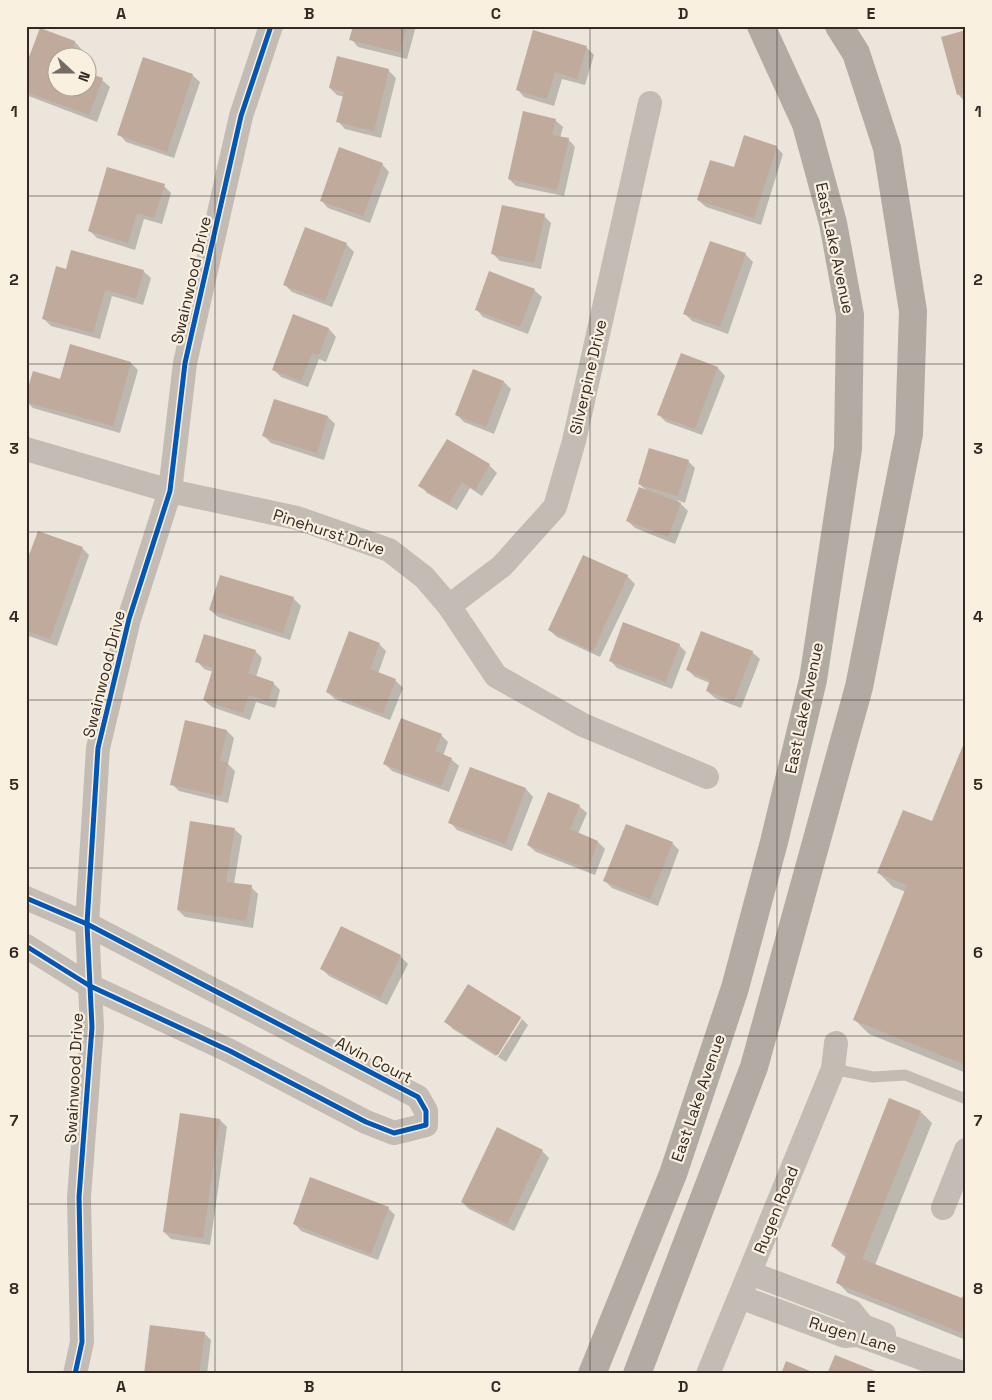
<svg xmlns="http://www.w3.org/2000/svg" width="992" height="1400" viewBox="0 0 992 1400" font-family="'Space Grotesk',sans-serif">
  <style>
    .shadow { fill: #0003 }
    .building { fill: #c0aa9b }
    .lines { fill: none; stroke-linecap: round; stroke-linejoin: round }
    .lane { stroke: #c3bcb5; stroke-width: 11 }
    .street { stroke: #c3bcb5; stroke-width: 24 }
    .primary { stroke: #b2aba4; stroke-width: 28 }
    .cycleway-casing { stroke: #faf0e0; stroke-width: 8 }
    .cycleway { stroke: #0057b8; stroke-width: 5 }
    .grid { fill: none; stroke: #332a24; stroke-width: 1; stroke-opacity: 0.55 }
    .labels { text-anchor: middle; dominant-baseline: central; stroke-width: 4.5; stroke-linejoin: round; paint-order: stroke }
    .street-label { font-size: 16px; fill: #332a24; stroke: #faf0e0 }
    .neatline { fill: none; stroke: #332a24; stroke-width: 2 }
    .grid-label { font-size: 16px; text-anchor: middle; font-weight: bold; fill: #332a24 }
  </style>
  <rect width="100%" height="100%" fill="#ebe5db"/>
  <!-- shadow -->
  <g class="shadow">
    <polygon points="354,26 416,26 407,59 358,47 351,39"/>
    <polygon points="41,30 75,42 82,50 79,58 58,58 58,88 88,88 88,74 102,80 110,87 97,122 26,95 26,68"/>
    <polygon points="966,31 966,101 965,102 958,94"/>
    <polygon points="586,47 594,55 585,85 562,79 554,106 524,97 517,89"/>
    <polygon points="338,57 389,71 396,78 381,138 345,129 338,121 344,97 337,95 330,88"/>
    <polygon points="192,75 200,82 174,158 126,142 119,134"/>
    <polygon points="555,120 563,127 560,138 568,139 575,147 564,196 516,186 509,179"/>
    <polygon points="776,147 783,154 761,225 706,207 698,200 735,169"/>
    <polygon points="382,164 389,172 370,223 328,208 321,200"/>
    <polygon points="164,186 171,193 162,224 144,219 135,250 97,238 90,231"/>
    <polygon points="544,216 551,223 541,269 500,261 493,254"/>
    <polygon points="711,242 746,255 753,262 728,334 692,321 685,314"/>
    <polygon points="346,244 354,252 332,307 292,292 285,285"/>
    <polygon points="67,270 143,271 151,278 143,305 112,296 100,339 51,326 43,318"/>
    <polygon points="534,290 542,297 528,334 483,317 476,309"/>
    <polygon points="294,316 329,329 336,337 326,362 319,359 308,387 281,377 273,369"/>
    <polygon points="71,345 131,363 138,370 120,433 33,408 26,401 61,381"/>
    <polygon points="681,354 718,368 725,376 702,435 666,422 658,414"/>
    <polygon points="504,382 511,389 494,434 464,422 457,415"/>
    <polygon points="328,417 335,424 324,460 271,443 264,436"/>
    <polygon points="448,440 489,465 497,473 482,496 470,488 457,510 427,493 420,485"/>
    <polygon points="688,461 695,468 685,503 677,500 688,511 675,544 635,528 628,521 646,490 639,484"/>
    <polygon points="82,548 89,555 57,646 26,635 26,566"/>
    <polygon points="627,576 635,584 600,657 557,637 549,630"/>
    <polygon points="293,598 301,606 290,640 218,617 210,610"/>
    <polygon points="379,644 386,651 378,674 395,680 403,688 390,720 335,699 327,692"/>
    <polygon points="679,645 686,652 672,689 617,668 610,660"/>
    <polygon points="255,651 262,658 256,677 273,683 280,690 275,708 256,702 250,720 212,707 204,700 213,672 204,669 197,661"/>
    <polygon points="752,652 760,659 741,708 715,698 707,691 710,683 695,677 688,670"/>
    <polygon points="227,731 234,738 228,764 235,771 228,803 179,791 172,784"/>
    <polygon points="441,735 448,742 443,756 451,759 459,766 449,792 392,771 384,763"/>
    <polygon points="966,741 966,1073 869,1034 855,1020 906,892 893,887 879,873 933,823"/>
    <polygon points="471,768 526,789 533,797 512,851 457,830 450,822"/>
    <polygon points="579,806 587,813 578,834 598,842 605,849 595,875 536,852 528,845"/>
    <polygon points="234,829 242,836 234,884 251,887 258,894 253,928 185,917 178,910"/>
    <polygon points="672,843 679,850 658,906 612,888 605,881"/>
    <polygon points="400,956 408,964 387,1005 329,976 322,969"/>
    <polygon points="468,986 521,1018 496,1056 453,1029 446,1022"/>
    <polygon points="522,1019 528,1025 506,1062 498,1057"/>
    <polygon points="921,1112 932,1123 875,1265 962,1300 966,1291 966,1340 848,1293 837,1282 847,1258 832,1246"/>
    <polygon points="181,1115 220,1120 227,1127 210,1245 171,1239 164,1232"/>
    <polygon points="542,1151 549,1158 514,1231 469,1209 462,1202"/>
    <polygon points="388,1208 395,1215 378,1260 301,1231 294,1223"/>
    <polygon points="204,1333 211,1340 207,1374 145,1374"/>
  </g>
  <!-- building -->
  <g class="building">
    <polygon points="353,26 407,26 400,52 349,40"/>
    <polygon points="40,28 75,41 69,58 58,58 58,88 88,88 88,73 103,78 89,115 26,92 26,65"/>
    <polygon points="533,30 587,46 577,79 555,72 547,99 516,90"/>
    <polygon points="966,30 966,93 957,95 941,37"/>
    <polygon points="337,56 389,69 374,131 336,122 344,92 329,88"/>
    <polygon points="143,57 193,74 167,152 117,135"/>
    <polygon points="523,111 556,119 552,135 569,138 557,190 508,179"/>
    <polygon points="744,135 777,146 754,218 697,200 710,160 734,167"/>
    <polygon points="339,147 383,163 363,216 320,201"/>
    <polygon points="107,167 165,184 154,218 137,213 128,243 88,231"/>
    <polygon points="502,205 545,214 534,263 491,254"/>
    <polygon points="305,227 347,243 325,301 283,285"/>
    <polygon points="710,241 746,253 720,327 683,314"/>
    <polygon points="71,250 144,270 136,298 105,290 93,333 42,319 56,266 66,269"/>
    <polygon points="489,271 535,289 520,327 475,310"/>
    <polygon points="293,314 329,328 319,355 312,353 301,381 272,370"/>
    <polygon points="70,344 131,362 113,426 26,402 26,394 33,371 60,379"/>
    <polygon points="681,353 718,367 695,429 657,415"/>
    <polygon points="473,369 504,381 486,427 455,415"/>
    <polygon points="274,399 328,416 317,453 262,436"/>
    <polygon points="447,439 490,464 475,490 462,482 449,504 418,486"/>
    <polygon points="649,448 689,460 678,496 638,484"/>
    <polygon points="639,487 681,503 668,537 626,521"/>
    <polygon points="38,531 83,547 50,639 26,631 26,563"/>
    <polygon points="583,555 628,575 593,651 548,630"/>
    <polygon points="220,575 294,597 283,633 209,610"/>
    <polygon points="623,622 680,644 665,682 609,661"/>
    <polygon points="349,631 380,643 370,669 396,679 383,714 326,692"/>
    <polygon points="701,631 753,651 734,701 706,691 710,680 686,670"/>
    <polygon points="204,634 256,650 248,673 274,682 268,701 249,695 243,713 203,700 213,668 195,662"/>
    <polygon points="401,718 442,734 435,751 452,758 441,786 383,764"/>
    <polygon points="185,720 227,730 220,761 228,763 221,796 170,785"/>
    <polygon points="966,738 966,1065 853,1020 907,885 877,873 903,810 932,821"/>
    <polygon points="470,767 526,788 505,844 448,823"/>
    <polygon points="548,792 580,805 570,829 598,841 588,869 527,845"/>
    <polygon points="190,821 235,828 226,882 252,885 246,921 177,910"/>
    <polygon points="626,824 673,842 650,899 603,881"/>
    <polygon points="341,926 401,955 380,998 320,969"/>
    <polygon points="468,984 521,1017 498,1055 444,1022"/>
    <polygon points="889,1098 921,1111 862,1259 962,1298 966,1288 966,1325 962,1333 836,1283 847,1253 831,1246"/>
    <polygon points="180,1113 220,1119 203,1238 163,1232"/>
    <polygon points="497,1127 543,1150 507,1224 461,1202"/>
    <polygon points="310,1177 389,1207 371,1254 293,1224"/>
    <polygon points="150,1325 205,1332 199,1374 144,1374"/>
    <polygon points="835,1355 883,1374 827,1374"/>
    <polygon points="786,1361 817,1374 781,1374"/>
  </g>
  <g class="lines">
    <!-- lane -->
    <polyline class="lane" points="833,1069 873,1077 905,1075 966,1099"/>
    <!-- street -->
    <g class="street">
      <polyline points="26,449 170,491 297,518 389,550 424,577 449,606 496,676 583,725 707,777"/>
      <polyline points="449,606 502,566 555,507 574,441 650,103"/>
      <polyline points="26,898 87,924 418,1097 426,1111 426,1125 394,1133 366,1122 230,1051 90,986 26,946"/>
      <polyline points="943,1208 966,1150"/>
      <polyline points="750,1273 851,1311 863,1326 884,1334"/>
      <polyline points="740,1297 845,1336 858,1335 965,1374"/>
      <polyline points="75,1374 82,1342 79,1197 92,1027 87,924 98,748 129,619 170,491 185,363 241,116 271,26"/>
      <polyline points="708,1374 833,1069 836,1043"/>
    </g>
    <!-- primary -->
    <g class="primary">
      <polyline points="592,1374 673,1174 735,988 774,842 813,680 848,449 850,315 833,223 806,124 761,26"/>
      <polyline points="637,1374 754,1067 859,687 909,434 913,311 887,148 856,53 839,26"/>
    </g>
    <!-- cycleway casing -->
    <g class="cycleway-casing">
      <g id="cycleway">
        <polyline points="26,898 87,924 418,1097 426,1111 426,1125 394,1133 366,1122 230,1051 90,986 26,946"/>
        <polyline points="75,1374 82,1342 79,1197 92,1027 87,924 98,748 129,619 170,491 185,363 241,116 271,26"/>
      </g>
    </g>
    <!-- cycleway -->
    <use href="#cycleway" class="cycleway"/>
  </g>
  <!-- grid -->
  <path class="grid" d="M215,26V1374M402,26V1374M590,26V1374M777,26V1374M26,196H966M26,364H966M26,532H966M26,700H966M26,868H966M26,1036H966M26,1204H966"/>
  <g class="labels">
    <!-- street labels -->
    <g class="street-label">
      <text transform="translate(835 248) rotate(78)">East Lake Avenue</text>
      <text transform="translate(191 280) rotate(-77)">Swainwood Drive</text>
      <text transform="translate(588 377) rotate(-77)">Silverpine Drive</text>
      <text transform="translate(329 532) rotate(18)">Pinehurst Drive</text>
      <text transform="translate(104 674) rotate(-76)">Swainwood Drive</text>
      <text transform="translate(804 708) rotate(-78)">East Lake Avenue</text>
      <text transform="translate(374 1060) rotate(27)">Alvin Court</text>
      <text transform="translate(74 1078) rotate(-87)">Swainwood Drive</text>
      <text transform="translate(698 1098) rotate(-71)">East Lake Avenue</text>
      <text transform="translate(776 1210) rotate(-68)">Rugen Road</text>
      <text transform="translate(853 1335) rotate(17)">Rugen Lane</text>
    </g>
  </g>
  <!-- border -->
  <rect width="992" height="1400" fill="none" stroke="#faf0e0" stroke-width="55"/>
  <!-- north arrow -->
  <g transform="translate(72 72) rotate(111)"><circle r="24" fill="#faf0e0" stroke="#aaa195"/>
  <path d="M0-4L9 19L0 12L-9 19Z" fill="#736b64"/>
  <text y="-8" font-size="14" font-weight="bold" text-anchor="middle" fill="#332a24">N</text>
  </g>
  <rect x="28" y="28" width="936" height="1344" class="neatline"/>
  <g class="grid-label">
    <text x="121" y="19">A</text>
    <text x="309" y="19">B</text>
    <text x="496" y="19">C</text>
    <text x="683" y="19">D</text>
    <text x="871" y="19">E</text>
    <text x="14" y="117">1</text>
    <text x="978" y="117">1</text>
    <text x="14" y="285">2</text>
    <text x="978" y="285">2</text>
    <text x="14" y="454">3</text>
    <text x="978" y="454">3</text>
    <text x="14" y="622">4</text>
    <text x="978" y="622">4</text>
    <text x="14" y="790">5</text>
    <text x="978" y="790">5</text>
    <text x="14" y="958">6</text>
    <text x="978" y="958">6</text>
    <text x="14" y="1126">7</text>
    <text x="978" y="1126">7</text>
    <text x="14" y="1294">8</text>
    <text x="978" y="1294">8</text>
    <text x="121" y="1392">A</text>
    <text x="309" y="1392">B</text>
    <text x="496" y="1392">C</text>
    <text x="683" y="1392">D</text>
    <text x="871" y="1392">E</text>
  </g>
</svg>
